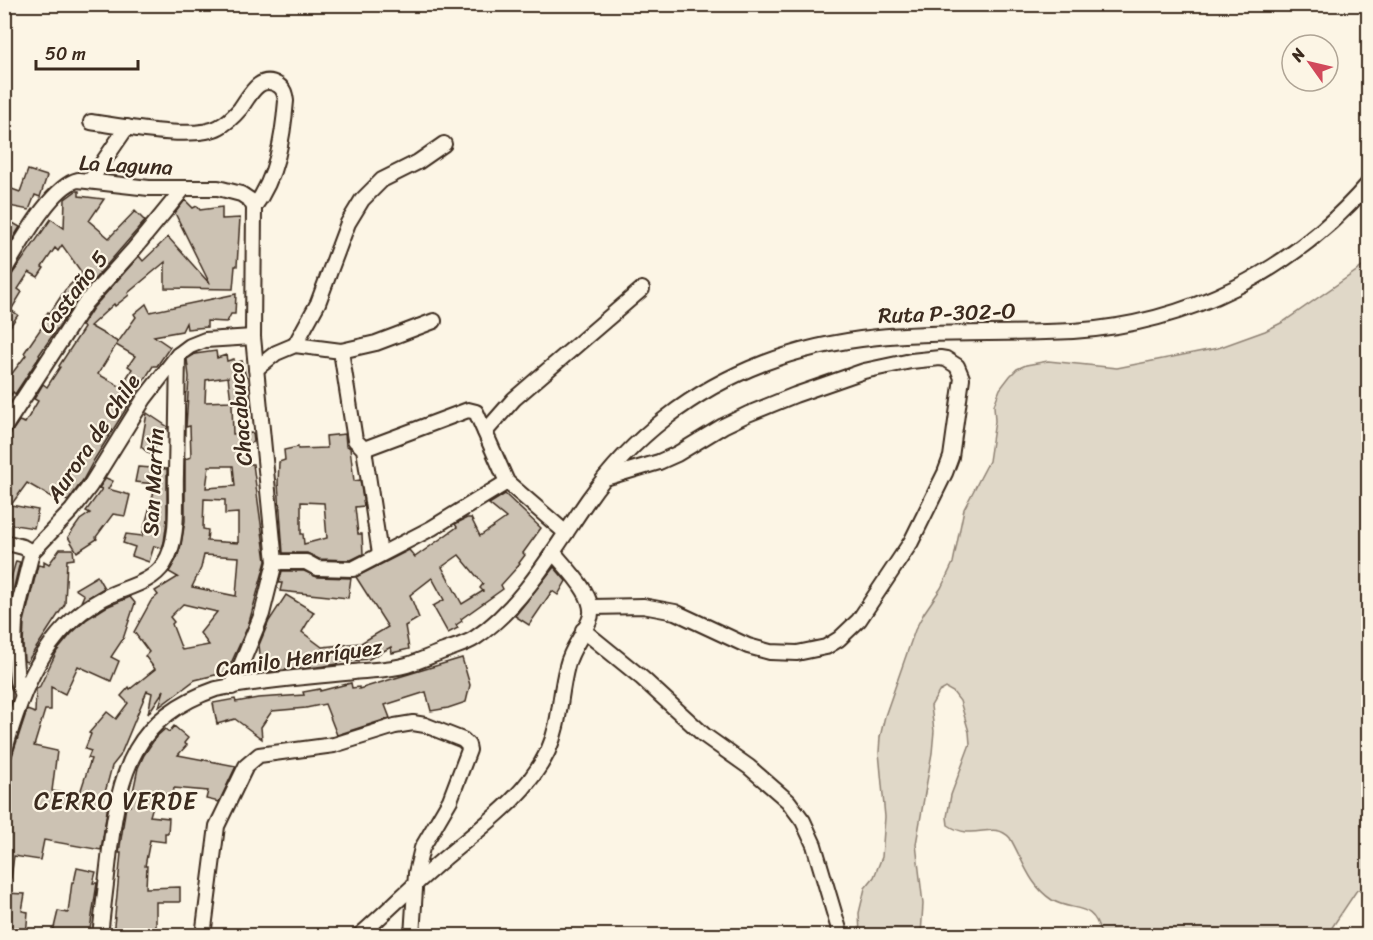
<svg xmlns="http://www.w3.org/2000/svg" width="1373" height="940" viewBox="0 0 1373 940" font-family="Sriracha,sans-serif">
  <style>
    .green { fill: #e0d8c8; stroke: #8e8173; stroke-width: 1.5 }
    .building { fill: #ccc2b3; stroke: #3b2a1e; stroke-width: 1.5; fill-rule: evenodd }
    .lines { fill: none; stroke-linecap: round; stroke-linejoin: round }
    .minor-casing { stroke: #3b2a1e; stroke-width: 18 }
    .minor { stroke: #fcf5e5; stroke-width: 14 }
    .labels { text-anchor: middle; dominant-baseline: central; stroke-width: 4.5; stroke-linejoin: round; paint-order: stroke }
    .street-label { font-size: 22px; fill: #3b2a1e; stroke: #fcf5e5 }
    .neighbourhood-label { font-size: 24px; letter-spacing: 1.5px; fill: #3b2a1e; stroke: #fcf5e5 }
  </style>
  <rect width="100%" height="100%" fill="#fcf5e5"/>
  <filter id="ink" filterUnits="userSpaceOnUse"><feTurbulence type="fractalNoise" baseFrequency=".0167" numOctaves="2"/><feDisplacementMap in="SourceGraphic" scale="12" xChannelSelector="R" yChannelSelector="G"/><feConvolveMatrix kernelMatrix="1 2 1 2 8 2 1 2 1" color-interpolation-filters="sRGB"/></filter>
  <g filter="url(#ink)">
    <!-- green -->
    <path class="green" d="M1368,263V893L1365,890H1357L1327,935H1101C1094,900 1073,913 1052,900C1029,885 1023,860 1010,838C993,819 974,843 948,825L947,817L951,795L970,744L969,732L960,701L953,692L946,688L939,692L931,706L934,731L932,753L916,844L923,904L921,935H860L859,913L865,888L874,877L882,857L885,817L879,752L880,737L885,716L915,630L924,613L941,588L953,563L964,509L989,461L995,421L994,405L1000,389L1010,376L1017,369L1026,365L1048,361L1117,368L1218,348L1265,331L1283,322Z"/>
    <!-- building -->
    <g class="building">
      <polygon points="28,170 47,176 40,197 35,195 29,210 4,205 4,186 20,192"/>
      <polygon points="76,191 79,191 79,196 104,199 89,221 109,238 135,211 145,221 79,297 39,355 40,356 15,394 13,392 4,406 4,384 26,355 24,353 44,324 41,322 48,312 50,313 65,290 82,273 62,245 58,251 55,248 42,267 44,268 38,277 29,272 18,289 22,292 11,310 18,315 4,335 4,280 11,276 51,219 64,228 65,199"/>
      <polygon points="185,200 193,208 197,206 200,210 222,207 222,219 240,218 237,266 235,266 233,289 165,288 165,262 128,293 129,295 115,306 114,304 90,326 118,342 98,374 121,387 132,369 128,366 135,356 116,345 136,317 134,314 146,304 150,312 236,294 235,314 231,314 227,322 207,321 207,327 187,329 186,323 182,331 154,336 170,347 157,366 153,366 94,460 83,480 68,501 55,495 53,498 27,483 11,505 38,510 34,528 8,524 10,516 6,514 4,516 4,437 11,433 19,421 25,423 38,401 34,399 43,384 47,387 60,367 59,366 84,328 82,325 93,308 139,256 143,261 168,237 210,284 175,213"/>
      <polygon points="4,218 20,227 4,253"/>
      <path d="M216,351L217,358L226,355L227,361L234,359L235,363L242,361L246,377L243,378L247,399L232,404L233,434L253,433L254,442L246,444L248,464H253L266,561L248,626L227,672L195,680L159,707L164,690L148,714L152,693L147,691L120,756L112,766L102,804H108L101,850L44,840L40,860L14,856L11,878H4V797L10,762L27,710L35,713L36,689L39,688L57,651L71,634L87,619L106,607L130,597L135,603L123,639L111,657L119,661L111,681L78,666L65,694L51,687V710H45L34,746L57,751L52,791L79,796L91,759L88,758L91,751L85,749L91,734L89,733L107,712L116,719L128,703L121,696L129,687L130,689L155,669L145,656L149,652L134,632L151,601L158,595L155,591L178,577L169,572L177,558L181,545L185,521V459L191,457L190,426L186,427L189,377L187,359L195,354ZM228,377L231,401L205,402L206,380ZM209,466H233L235,486L206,488ZM204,499L225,500V514L238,513V543L207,541L208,530L203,529ZM204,555L239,557L236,596L192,587L201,568ZM183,604L217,612L200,633L209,645L182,650L172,624L174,622L170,617Z"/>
      <polygon points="147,413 168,427 151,455 141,447"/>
      <path d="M345,434L346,445L350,448L354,481L360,480L364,506L355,507L358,534H362L363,554L351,560L319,559L307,553H283L278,483L279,462L285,460L284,450L298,447V449L327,448L326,436ZM301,502L324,503L327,538L304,544L303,534H301Z"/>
      <polygon points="138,467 167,469 167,520 164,542 162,548 154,546 149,562 132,556 135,547 123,543 126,534 142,536 156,484 135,482"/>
      <polygon points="106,478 113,481 108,489 130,495 125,516 113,514 96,537 97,539 77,552 68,537 80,520 90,513 86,511 102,489 99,488"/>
      <path d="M505,494L541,528L523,553L525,555L519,563L520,564L501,585L503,589L461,619L462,621L456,625L458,628L448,633L433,606L444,600L432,578L410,595L419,618L405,626L409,649L392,653L391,647L369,659L338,662V664L317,667L262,672L259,645L269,621L286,595L314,612L302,632L322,647L361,643L388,627L356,577L409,550L415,557L457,527L455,524L467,518H471L480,536L506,518L489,504ZM459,555L483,584L480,588L483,591L462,604L442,567Z"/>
      <polygon points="60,549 73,549 74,559 67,560 65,604 27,662 24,661 23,645 24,622 38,565 44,566 44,561 49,564"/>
      <polygon points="16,561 20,562 6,619 5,649 4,584 9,585"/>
      <polygon points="554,567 566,581 558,595 552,591 529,625 515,616"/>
      <polygon points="282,571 304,571 317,577 351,578 348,598 280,591 282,583 279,583"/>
      <polygon points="97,576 104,588 81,602 84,595 75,589"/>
      <polygon points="462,658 470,685 466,702 448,708 431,711 426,692 385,705 390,718 337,735 325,704 306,708 272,711 261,727 262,739 235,719 217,724 213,703 235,699 236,702 258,698 304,695 303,692 320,689 320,691 351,683 352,688 359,687 359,689"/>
      <polygon points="174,726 188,738 184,743 187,745 178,755 236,766 219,802 206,799 208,791 174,788 173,796 157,792 150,816 169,818 168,833 165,833 165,842 150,840 145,866 147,866 146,888 180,887 180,902 156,902 156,936 113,936 121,853 119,853 126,806 130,806 138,768 144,755 156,737 165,729 169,732"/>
      <polygon points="77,868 96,872 93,883 97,883 89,936 52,936 58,911 68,913 72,882 74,882"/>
      <polygon points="4,893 25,894 22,911 28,912 26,936 14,936 15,930 10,929 11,925 4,924"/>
    </g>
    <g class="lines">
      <!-- minor casing -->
      <g class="minor-casing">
        <g id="minor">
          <path d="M91,122C120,126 194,141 219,127C227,123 234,116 240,109C249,97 259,73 278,85C284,89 285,94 286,101C283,137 277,177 254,207"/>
          <polyline points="90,181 127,127"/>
          <path d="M4,271C19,247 51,186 78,180L149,188H218L241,194L250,200L254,207L253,337L275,562L262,614L232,687"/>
          <polyline points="295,345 318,303 348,223 362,200 382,180 418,162 444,144"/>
          <polyline points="341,351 355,440 364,449 380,554"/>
          <polyline points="256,369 276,353 295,345 341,351 376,343 434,321"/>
          <polyline points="4,428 86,302 134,249 184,188"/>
          <polyline points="485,432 514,399 642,289"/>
          <polyline points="364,449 468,410 476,412 507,482 566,533"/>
          <polyline points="4,542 23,547 32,552"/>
          <polyline points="275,562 306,562 317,568 353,569 432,528 507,482"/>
          <polyline points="592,607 643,606 675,612 748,646 770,652 797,653 826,647 839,639 859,620 911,542 945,473 951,457 962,378 957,366 946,359 940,358 911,361 864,371 795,395 748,414 723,426 677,454 659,462 605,478"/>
          <polyline points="583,630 642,678 704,735 749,767 788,801 803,821 814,845 841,936"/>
          <polyline points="23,695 17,681 14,645 15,621 32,552 72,510 90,486 144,399 178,355 190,346 205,340 253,337"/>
          <path d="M4,753C21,692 44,630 102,599C123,587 150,585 164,564C180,540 175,502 176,474C177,434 177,395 178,355"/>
          <path d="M100,936C103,907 107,878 110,849C120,771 134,717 216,689C261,680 308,677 354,672C371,670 390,670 407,665C420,661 432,655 444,651C454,647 466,644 475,638C523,606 556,546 588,500C632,437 693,390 764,363C868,323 965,337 1073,331C1188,324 1293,271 1368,184"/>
          <polyline points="203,936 217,826 246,766 259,755 334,745 395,726 413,723 425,725 463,740 468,745 469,750 450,800 422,848 416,873 412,936"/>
          <path d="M359,936C383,915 406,892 430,871C471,833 523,803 548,751C561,722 559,696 567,666C571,649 582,637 589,621C600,599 566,568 553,552"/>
        </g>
      </g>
      <!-- minor -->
      <use href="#minor" class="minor"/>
    </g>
  </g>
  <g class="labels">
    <!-- street labels -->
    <g class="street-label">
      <text transform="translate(126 165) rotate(3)">La Laguna</text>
      <text transform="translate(73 292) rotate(-52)">Castaño 5</text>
      <text transform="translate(947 313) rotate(-2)">Ruta P-302-O</text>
      <text transform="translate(240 414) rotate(-95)">Chacabuco</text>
      <text transform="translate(93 438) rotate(-56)">Aurora de Chile</text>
      <text transform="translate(153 482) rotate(-87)">San Martín</text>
      <text transform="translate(299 658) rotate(-8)">Camilo Henríquez</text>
    </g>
    <!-- neighbourhood labels -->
    <g class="neighbourhood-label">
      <text x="116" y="801">CERRO VERDE</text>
    </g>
  </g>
  <!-- margin -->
  <rect width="1373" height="940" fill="none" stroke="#fcf5e5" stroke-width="24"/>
  <rect x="12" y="12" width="1349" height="916" fill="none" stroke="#3b2a1e" stroke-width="2" filter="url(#ink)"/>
  <!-- north arrow -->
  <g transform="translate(1310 63) rotate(304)"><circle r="28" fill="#fcf5e5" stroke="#afa495" stroke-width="1.5"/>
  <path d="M0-4.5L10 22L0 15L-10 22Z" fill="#d1495b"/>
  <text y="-9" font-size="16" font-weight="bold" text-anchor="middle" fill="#3b2a1e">N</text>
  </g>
  <!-- scale -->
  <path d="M36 60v9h102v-9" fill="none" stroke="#3b2a1e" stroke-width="3"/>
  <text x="45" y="60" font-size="18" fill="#3b2a1e" stroke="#fcf5e5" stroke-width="4.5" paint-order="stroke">50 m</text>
</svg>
